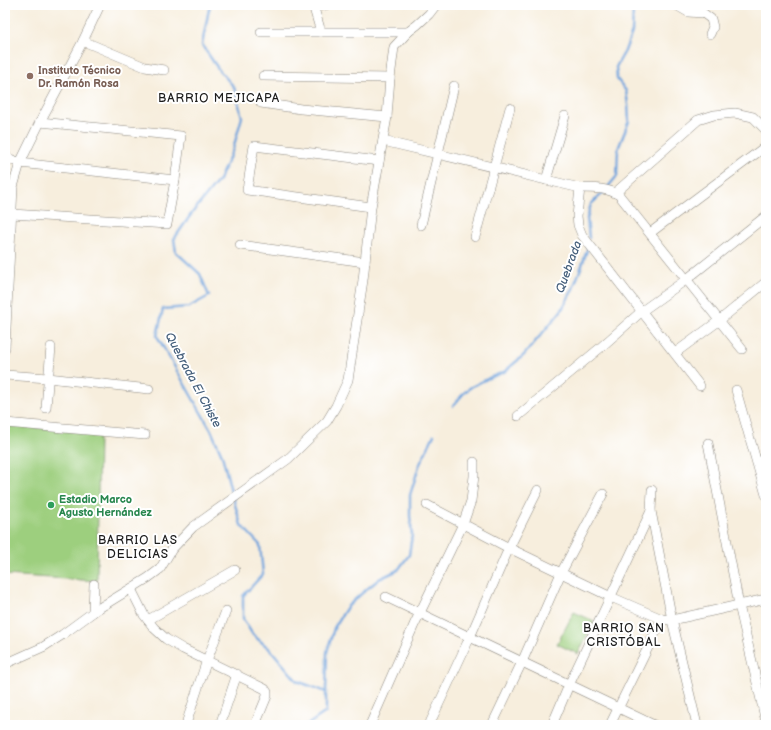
<svg xmlns="http://www.w3.org/2000/svg" width="771" height="730" viewBox="0 0 771 730" font-family="'Balsamiq Sans',sans-serif">
  <style>
    .green { fill: #9dcf7e; stroke: #5c764d }
    .lines { fill: none; stroke-linecap: round; stroke-linejoin: round }
    .stream { stroke: #71a4dd; stroke-width: 2.5 }
    .minor-casing { stroke: #8a857c; stroke-width: 10 }
    .minor { stroke: #fff; stroke-width: 9 }
    .education-dot { fill: #8d6e63; stroke: #fff; stroke-width: 1.5 }
    .leisure-dot { fill: #2e9e5b; stroke: #fff; stroke-width: 1.5 }
    .labels { text-anchor: middle; dominant-baseline: central; stroke-width: 4; stroke-linejoin: round; paint-order: stroke }
    .education-label { font-size: 11px; font-weight: bold; fill: #785e54; stroke: #fff; text-anchor: start }
    .leisure-label { font-size: 11px; font-weight: bold; fill: #27864d; stroke: #fff; text-anchor: start }
    .neighbourhood-label { font-size: 12px; letter-spacing: 1px; fill: #1c1c1c; stroke: #fff }
    .water-label { font-size: 12px; font-style: italic; fill: #46607c; stroke: #fff }
  </style>
  <rect width="100%" height="100%" fill="#fff"/>
  <filter id="ink" filterUnits="userSpaceOnUse"><feTurbulence type="fractalNoise" baseFrequency=".025" numOctaves="2"/><feDisplacementMap in="SourceGraphic" scale="8" xChannelSelector="R" yChannelSelector="G"/><feConvolveMatrix kernelMatrix="1 2 1 2 8 2 1 2 1" color-interpolation-filters="sRGB"/></filter>
  <filter id="wash" filterUnits="userSpaceOnUse"><feTurbulence type="fractalNoise" baseFrequency=".012" numOctaves="4" result="noise"/><feDisplacementMap in="SourceGraphic" scale="16" xChannelSelector="R" yChannelSelector="G"/><feGaussianBlur stdDeviation="0.9" result="paint"/><feColorMatrix in="noise" values="0 0 0 0 0 0 0 0 0 0 0 0 0 0 0 0 0 1.4 0 .05"/><feComposite in="paint" operator="in"/></filter>
  <g filter="url(#wash)">
    <rect width="100%" height="100%" fill="#f7eedd"/>
    <!-- green -->
    <g class="green">
      <polygon points="6,425 99,433 97,581 5,575"/>
      <polygon points="574,612 594,621 578,654 557,644"/>
    </g>
    <g class="lines">
      <!-- stream -->
      <g class="stream">
        <polyline points="210,5 208,14 202,45 219,70 234,87 242,117 233,149 219,180 192,213 174,239 176,252 200,274 209,296 189,307 163,309 157,336 211,430 222,455 231,491 241,525 260,545 263,574 243,596 243,619 253,635 271,650 297,681 326,692 326,712 307,725"/>
        <polyline points="607,188 617,176 618,149 629,121 628,105 626,91 617,79 616,67 625,51 632,32 633,9 633,5"/>
        <polyline points="589,238 587,218 591,204 604,192"/>
        <polyline points="453,406 464,393 471,387 489,378 504,372 524,355 561,311 572,291 581,268 588,247"/>
        <polyline points="326,692 327,652 334,628 347,607 361,594 379,579 398,570 409,555 412,535 410,516 410,495 419,466 434,435"/>
      </g>
    </g>
  </g>
  <g filter="url(#ink)">
    <g class="lines">
      <!-- minor casing -->
      <g class="minor-casing">
        <g id="minor">
          <polyline points="313,5 321,32"/>
          <polyline points="676,5 688,12 703,13 711,19 713,27 710,34"/>
          <polyline points="313,7 326,5"/>
          <polyline points="261,32 408,32"/>
          <polyline points="83,41 145,67 164,70"/>
          <polyline points="263,76 390,78"/>
          <polyline points="261,103 301,109 387,117"/>
          <path d="M383,141L580,188C593,188 608,188 619,195L742,349"/>
          <polyline points="5,157 20,163 175,180"/>
          <polyline points="546,180 565,116"/>
          <polyline points="580,188 577,216 578,225 582,235 700,386"/>
          <polyline points="615,193 698,120 714,115 735,113 753,117 766,130"/>
          <polyline points="371,207 247,190 254,146 379,161"/>
          <polyline points="12,214 167,224 175,180 181,136 40,122"/>
          <polyline points="421,225 454,86"/>
          <polyline points="650,233 766,146"/>
          <polyline points="475,237 510,108"/>
          <polyline points="240,245 365,262"/>
          <polyline points="5,348 13,187 20,163 40,122 83,41 100,5"/>
          <polyline points="675,353 720,320 766,282"/>
          <polyline points="5,375 48,378 149,389"/>
          <polyline points="736,390 766,495"/>
          <polyline points="46,408 51,347"/>
          <polyline points="518,416 600,348 642,311 687,279 766,216"/>
          <polyline points="5,423 145,435"/>
          <polyline points="708,443 739,605 766,722"/>
          <polyline points="652,490 651,511 672,620 697,725"/>
          <polyline points="427,505 509,548 611,597 662,619 672,620 766,599"/>
          <polyline points="131,589 144,615 154,628 166,639 183,649 265,689 267,692 267,696 255,725"/>
          <polyline points="386,597 654,725"/>
          <polyline points="93,612 94,584"/>
          <polyline points="148,620 235,570"/>
          <polyline points="5,664 43,647 62,635 96,610 148,578 160,569 172,549 193,527 288,459 327,421 336,406 348,380 363,280 371,207 387,117 390,78 394,47 408,32 417,25 429,14 436,5"/>
          <polyline points="187,721 207,660 226,611"/>
          <polyline points="220,725 237,674"/>
          <polyline points="370,725 414,625 463,524 471,501 474,476 474,462"/>
          <polyline points="429,725 470,637 509,548 538,490"/>
          <polyline points="492,725 522,662 561,573 603,494"/>
          <polyline points="552,725 569,685 651,511"/>
          <polyline points="610,725 662,619"/>
        </g>
      </g>
      <!-- minor -->
      <use href="#minor" class="minor"/>
    </g>
  </g>
  <!-- markers -->
  <circle class="education-dot" cx="30" cy="76" r="4"/>
  <circle class="leisure-dot" cx="51" cy="505" r="4"/>
  <g class="labels">
    <!-- education labels -->
    <g class="education-label">
      <text x="38" y="70">Instituto Técnico<tspan x="38" dy="13">Dr. Ramón Rosa</tspan></text>
    </g>
    <!-- leisure labels -->
    <g class="leisure-label">
      <text x="59" y="499">Estadio Marco<tspan x="59" dy="13">Agusto Hernández</tspan></text>
    </g>
    <!-- neighbourhood labels -->
    <g class="neighbourhood-label">
      <text x="219" y="98">BARRIO MEJICAPA</text>
      <text x="138" y="540">BARRIO LAS<tspan x="138" dy="14">DELICIAS</tspan></text>
      <text x="624" y="628">BARRIO SAN<tspan x="624" dy="14">CRISTÓBAL</tspan></text>
    </g>
    <!-- water labels -->
    <g class="water-label">
      <text transform="translate(569 267) rotate(-70)">Quebrada</text>
      <text transform="translate(193 380) rotate(62)">Quebrada El Chiste</text>
    </g>
  </g>
  <!-- margin -->
  <rect width="771" height="730" fill="none" stroke="#fff" stroke-width="20"/>
</svg>
